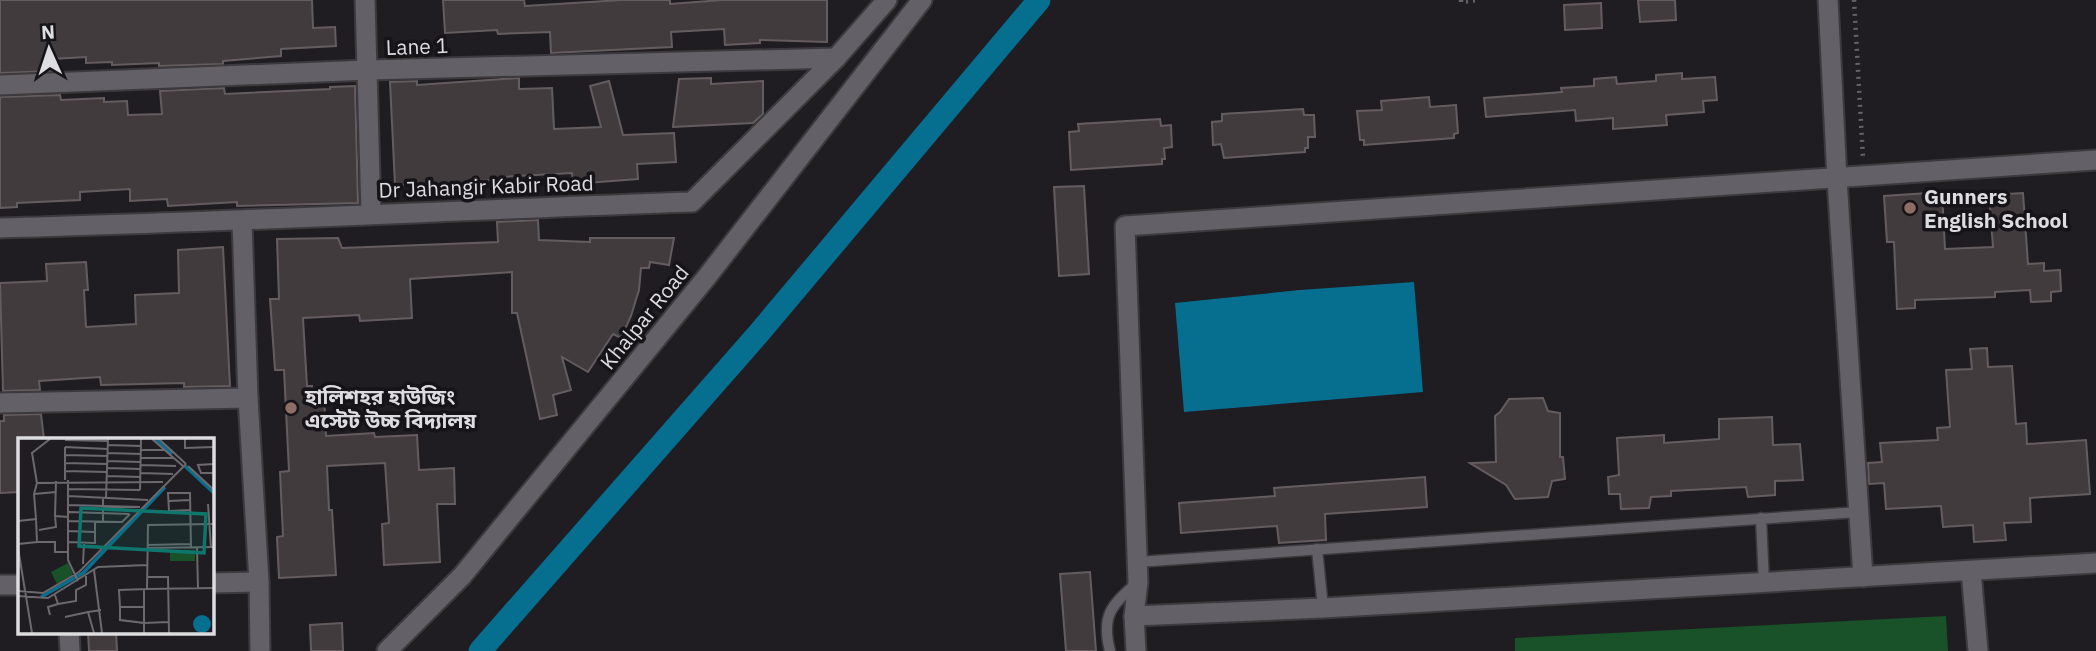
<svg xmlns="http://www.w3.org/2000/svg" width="2096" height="651" viewBox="0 0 2096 651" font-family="'IBM Plex Sans','Noto Sans Bengali',sans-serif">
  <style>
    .green { fill: #195128 }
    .water { fill: #066e8f }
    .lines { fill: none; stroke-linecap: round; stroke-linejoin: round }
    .canal { stroke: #066e8f; stroke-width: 23 }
    .building { fill: #423b3d; stroke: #655c5f; stroke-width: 2 }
    .service-casing { stroke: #3c3a3f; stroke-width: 13 }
    .minor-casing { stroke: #3c3a3f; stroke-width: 23 }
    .path { stroke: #636266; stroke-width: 4.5; stroke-dasharray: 2 5; stroke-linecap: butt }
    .service { stroke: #636067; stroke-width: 10 }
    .minor { stroke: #636067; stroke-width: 19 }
    .education-dot { fill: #8d6e63; stroke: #161419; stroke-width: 2.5 }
    .labels { text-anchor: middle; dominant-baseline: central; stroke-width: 7; stroke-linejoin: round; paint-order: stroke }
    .street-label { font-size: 21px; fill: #dddcdf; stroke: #161419 }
    .poi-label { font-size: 21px; font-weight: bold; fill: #dddcdf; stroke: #161419; text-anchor: start }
    .inset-river { fill: none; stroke: #066e8f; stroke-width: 3.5 }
    .inset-road { fill: none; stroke: #6b696e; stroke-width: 2 }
    .view { fill: #0f766e; fill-opacity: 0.15; stroke: #0f766e; stroke-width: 3.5 }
    .inset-edge { fill: none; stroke: #dddcdf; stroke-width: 3.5 }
  </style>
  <rect width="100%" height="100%" fill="#1f1d22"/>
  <!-- green -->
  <polygon class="green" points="1946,616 1948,651 1515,651 1515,638"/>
  <!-- water -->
  <polygon class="water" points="1414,282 1423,392 1184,412 1175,303 1300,290"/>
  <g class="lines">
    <!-- canal -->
    <polyline class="canal" points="480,651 759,333 1039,0"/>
  </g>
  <!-- building -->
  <g class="building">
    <polygon points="0,0 312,0 313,28 335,27 336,46 281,49 281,56 223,61 223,64 159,66 159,63 112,65 112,62 86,63 86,57 52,59 53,71 0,73"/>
    <polygon points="443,0 524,0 525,6 622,0 670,0 670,4 722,0 827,0 827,42 760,40 760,43 725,45 724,29 671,32 672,47 551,53 550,32 498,34 497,30 445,33"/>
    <polygon points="1638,0 1675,0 1676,20 1640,22"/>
    <polygon points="1601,3 1602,28 1565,30 1564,5"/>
    <polygon points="1682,73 1682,79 1715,77 1717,100 1703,101 1704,112 1666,115 1667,125 1613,129 1613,118 1576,121 1575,110 1486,117 1484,98 1562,92 1561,88 1594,86 1594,79 1616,77 1617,84 1656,81 1656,75"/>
    <polygon points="519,78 519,89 552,88 554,129 601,127 590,86 609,81 623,135 674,133 676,162 637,164 638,179 573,184 572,173 499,177 499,180 470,181 471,183 395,185 390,82 417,81 417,85"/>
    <polygon points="711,78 711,84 763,81 763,114 753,123 673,127 679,79"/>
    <polygon points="355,86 358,203 237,206 237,202 168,206 167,199 130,201 130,189 80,192 80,200 17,203 17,207 0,208 0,97 60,95 61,100 104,98 104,102 127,101 128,115 162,114 160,91 224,88 225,94 330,89 330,87"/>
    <polygon points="1429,97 1430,107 1456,105 1458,133 1454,134 1454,138 1364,145 1364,140 1360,140 1357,111 1382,110 1381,101"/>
    <polygon points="1303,109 1304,115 1314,115 1315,137 1308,137 1308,148 1305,148 1305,152 1224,158 1221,144 1213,145 1212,122 1222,121 1222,114"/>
    <polygon points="1160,119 1161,126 1171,125 1172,147 1164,148 1165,159 1162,159 1162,164 1071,170 1069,132 1079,131 1078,124"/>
    <polygon points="1084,186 1089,274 1059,276 1054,187"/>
    <polygon points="1942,192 1945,249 1993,247 1989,195 2023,193 2028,264 2044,263 2044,271 2060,270 2061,291 2051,292 2051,301 2031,302 2030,290 1995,292 1995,297 1915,300 1915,308 1897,309 1894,242 1887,242 1884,196"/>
    <polygon points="538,220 539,240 590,242 590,238 674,238 669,265 650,262 649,268 641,268 639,290 631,316 621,338 613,334 588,372 562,357 571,390 553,395 557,415 540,419 517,313 512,313 512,272 410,279 412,318 360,321 359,315 303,318 307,386 312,386 312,395 324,394 326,436 374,433 375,437 417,435 419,470 454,468 455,504 437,504 440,562 384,565 382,524 389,523 385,463 327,466 329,510 332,510 336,575 279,578 277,537 283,536 280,472 289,471 284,370 275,370 270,299 279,299 277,239 338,238 342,248 498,242 497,222"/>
    <polygon points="223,247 230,386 184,387 184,383 101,385 100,377 39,381 40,390 3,391 0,283 47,281 46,264 86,262 88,290 84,290 86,327 136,324 135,295 179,293 178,250"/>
    <polygon points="1987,348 1988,367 2012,366 2016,424 2026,423 2027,444 2086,440 2090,494 2030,498 2031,522 2004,523 2006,540 1974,542 1973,525 1943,527 1941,506 1886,509 1884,483 1869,484 1868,463 1882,462 1880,443 1938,440 1937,428 1950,427 1946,370 1972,369 1970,349"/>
    <polygon points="1543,398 1548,411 1560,413 1560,457 1563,457 1565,479 1552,481 1548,497 1515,499 1506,485 1470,463 1496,462 1495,416 1500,412 1509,399"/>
    <polygon points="41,414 44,439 19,439 19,492 0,493 0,421 4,421 4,415"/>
    <polygon points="1772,417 1773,445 1800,444 1803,480 1775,481 1775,495 1748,497 1746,487 1671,491 1671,496 1651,497 1649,508 1621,509 1620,494 1609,494 1608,477 1619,475 1617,438 1664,435 1664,443 1719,439 1719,419"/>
    <polygon points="1425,477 1427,507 1325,514 1326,540 1279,543 1277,526 1181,533 1179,503 1275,496 1274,488"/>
    <polygon points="1090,572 1096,651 1066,651 1060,574"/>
    <polygon points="342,623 343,651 311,651 310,625"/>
    <polygon points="88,632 116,632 117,651 89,651"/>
  </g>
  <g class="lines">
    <!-- service casing -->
    <g class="service-casing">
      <g id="service">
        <polyline points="1761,518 1764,583"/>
        <polyline points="1317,549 1323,608"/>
        <polyline points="1137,562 1859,512"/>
        <path d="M1110,651C1101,616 1111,605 1137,583"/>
      </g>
    </g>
    <!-- minor casing -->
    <g class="minor-casing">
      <g id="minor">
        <polyline points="365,0 371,213"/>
        <polyline points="1828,0 1837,179 1863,577"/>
        <polyline points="0,85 368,70 836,58"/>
        <path d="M0,228C231,222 461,210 692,202L836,58L887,0"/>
        <polyline points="0,403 248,398 242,221"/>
        <polyline points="1971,571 1978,651"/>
        <polyline points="259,582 260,651"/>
        <polyline points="212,583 259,582 248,398"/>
        <polyline points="0,585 19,585"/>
        <polyline points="1134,616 1323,608 2096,563"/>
        <polyline points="69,632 70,651"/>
        <polyline points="387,651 462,576 706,278 922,0"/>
        <polyline points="1136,651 1134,616 1138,582 1125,226 2096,160"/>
      </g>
    </g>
    <!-- path -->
    <g class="path">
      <polyline points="1461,0 1461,2 1478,0"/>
      <polyline points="1854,0 1863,158"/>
    </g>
    <!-- service -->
    <use href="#service" class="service"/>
    <!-- minor -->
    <use href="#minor" class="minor"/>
  </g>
  <!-- markers -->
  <g class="education-dot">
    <circle cx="1910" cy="208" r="7"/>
    <circle cx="291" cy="408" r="7"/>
  </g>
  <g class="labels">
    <!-- street labels -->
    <g class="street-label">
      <text transform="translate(417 46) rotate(-2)">Lane 1</text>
      <text transform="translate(486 186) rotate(-2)">Dr Jahangir Kabir Road</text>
      <text transform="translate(644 317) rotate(-51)">Khalpar Road</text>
    </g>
    <!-- poi labels -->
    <g class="poi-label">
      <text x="1924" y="196">Gunners<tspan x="1924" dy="24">English School</tspan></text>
      <text x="305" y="396">হালিশহর হাউজিং<tspan x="305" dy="24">এস্টেট উচ্চ বিদ্যালয়</tspan></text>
    </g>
  </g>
  <!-- overview -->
  <g transform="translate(18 438)">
    <rect width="196" height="196" fill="#1f1d22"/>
    <path d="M152,112H177V123H152ZM50,125L55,136L39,146L33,134Z" fill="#195128"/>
    <path d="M175 186a9 9 0 1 1 18 0a9 9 0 1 1-18 0Z" fill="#066e8f"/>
    <path class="inset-river" d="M137,1L154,16M167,28L196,55M23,159L65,135L147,49"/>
    <path class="inset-road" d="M134,1L165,28M141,1L168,26M167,1V10L196,9M47,2L90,3M90,7L123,8M47,9L90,11M47,9V42M123,12H146M90,15L123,16M47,17L90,18M123,20H155M89,23L122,24M47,25L89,26M196,26L180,27L183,35H196M123,27L158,28M170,28L196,52M89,30L122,31M47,33L89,34M123,35L155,36M89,38L122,39M50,42V93L77,94V84M38,43L37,78L51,79M19,45L145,44M50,51L122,52M122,52L123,1M16,56L19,45L14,15L32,1M16,56L38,54M50,58L130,62M88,60L90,1M151,63L172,62M190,66L193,110M50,67L122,69M172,72L151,73L150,55H172L173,110M51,74L111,76M0,83L18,81L16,56M50,83L104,84L112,76M85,83V60M196,86L130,87L129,151L196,150M21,92L38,89L37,78M50,93V122L60,143M19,104H37V114H50M50,104L77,105V94M0,106L19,104L18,81M129,107L172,106M0,110L14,195M129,110L196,109M179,110L180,150M65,126L66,105M76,132L84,195M129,139H150L151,195M126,152V185L150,184M0,153L25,155L61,134L168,26M0,158L30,160L80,129L129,127M40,166L58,163V152L68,147V138M102,169V182L126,185V195M126,169H102L101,152L129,151M32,177L30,169L40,166L37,157M47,179L70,174M76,195L70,174L83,172"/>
    <path class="view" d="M63,70L188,76L186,115L61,108Z"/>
    <rect width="196" height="196" class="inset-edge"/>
  </g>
  <!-- north arrow -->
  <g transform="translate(49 49) rotate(357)" stroke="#161419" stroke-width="5" paint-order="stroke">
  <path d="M0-5L12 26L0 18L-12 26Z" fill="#dddcdf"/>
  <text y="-10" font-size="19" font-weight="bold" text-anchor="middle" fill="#dddcdf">N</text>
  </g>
</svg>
